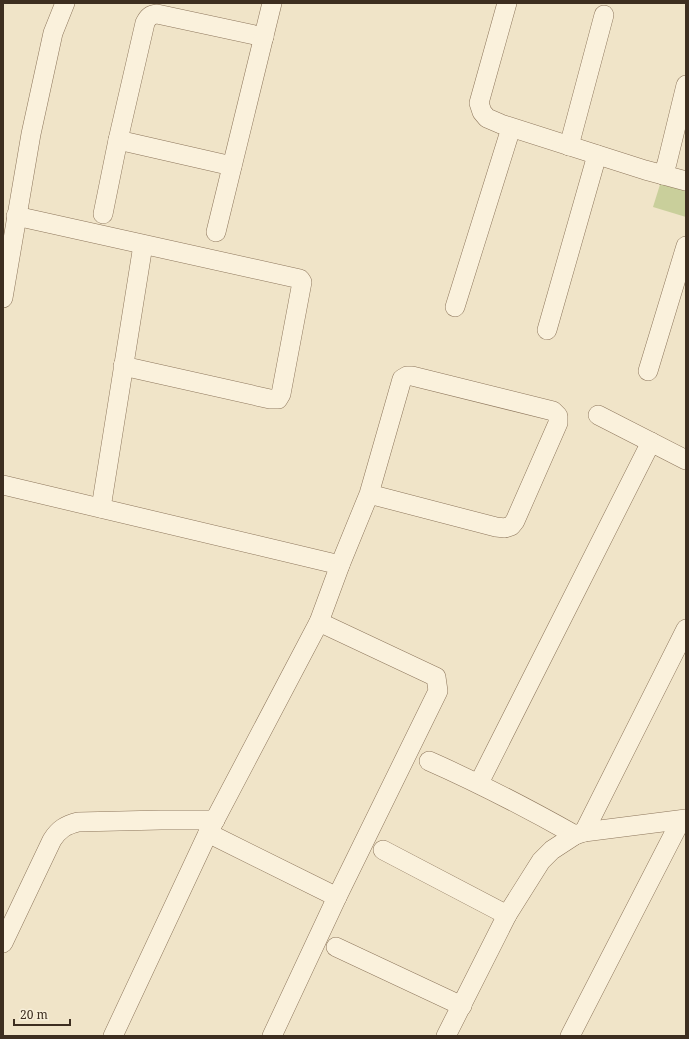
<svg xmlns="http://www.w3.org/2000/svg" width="689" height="1039" viewBox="0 0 689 1039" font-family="'Noto Serif',serif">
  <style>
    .green { fill: #c9cf9b }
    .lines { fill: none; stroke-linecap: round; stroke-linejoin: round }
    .minor-casing { stroke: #8d765c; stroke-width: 20 }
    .minor { stroke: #faf1dc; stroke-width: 19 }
  </style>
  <rect width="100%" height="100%" fill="#f0e4c8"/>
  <!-- green -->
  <polygon class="green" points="663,175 686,181 686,217 653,207"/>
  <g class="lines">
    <!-- minor casing -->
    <g class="minor-casing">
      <g id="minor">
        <polyline points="507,3 479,103 482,112 487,118 501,124 645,170 686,181"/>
        <polyline points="118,140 232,166"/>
        <polyline points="569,146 604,15"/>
        <polyline points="663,175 667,163 686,85"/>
        <path d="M103,214L118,140L145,23C148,17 150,15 157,14L264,37"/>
        <polyline points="16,216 300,279 302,282 281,394 278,399 270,399 123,366"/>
        <polyline points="216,232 272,3"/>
        <polyline points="3,298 31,134 53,33 65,3"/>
        <polyline points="455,307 511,128"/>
        <polyline points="547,330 597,155"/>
        <polyline points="648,371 686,246"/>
        <polyline points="598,415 686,460"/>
        <polyline points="3,485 340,565"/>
        <polyline points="101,508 143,245"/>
        <path d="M429,761C479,783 527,808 575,835"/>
        <polyline points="479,783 651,442"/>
        <polyline points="584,832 686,629"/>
        <polyline points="208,833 337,897"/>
        <polyline points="383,850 507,915"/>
        <path d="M3,943L52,840C59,829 66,825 78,822L161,820H215"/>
        <polyline points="336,947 462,1006"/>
        <polyline points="113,1036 208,833 319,622 340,565 369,494 402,379 407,376 412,376 553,411 558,416 558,423 515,521 511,526 505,528 496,527 369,494"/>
        <polyline points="272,1036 337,897 438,691 436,677 319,622"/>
        <polyline points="446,1036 507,915 541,861 552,850 575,835 584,832 686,819"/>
        <polyline points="570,1036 681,820"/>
      </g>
    </g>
    <!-- minor -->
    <use href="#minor" class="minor"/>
  </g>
  <!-- border -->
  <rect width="689" height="1039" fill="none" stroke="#3d2e20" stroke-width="8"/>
  <!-- scale -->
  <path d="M14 1019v6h56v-6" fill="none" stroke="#3d2e20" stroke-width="2"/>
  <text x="20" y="1019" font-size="12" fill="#3d2e20" stroke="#f7eed8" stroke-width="3" paint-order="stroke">20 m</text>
</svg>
